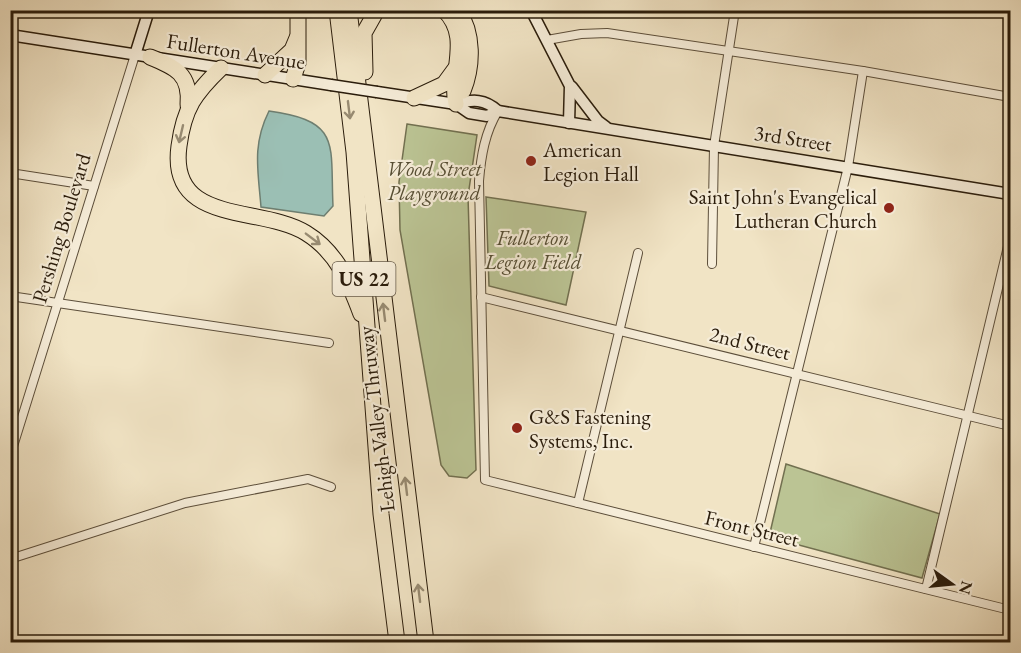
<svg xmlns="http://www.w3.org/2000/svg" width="1021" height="653" viewBox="0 0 1021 653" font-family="'EB Garamond',serif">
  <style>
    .green { fill: #bbc494; stroke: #727050; stroke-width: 1.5 }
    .water { fill: #9bbfb4; stroke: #6e7e70; stroke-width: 1.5 }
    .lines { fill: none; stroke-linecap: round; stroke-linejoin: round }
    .street-casing { stroke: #5c4e3a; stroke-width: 10 }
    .secondary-casing { stroke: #2a1c0b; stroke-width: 13 }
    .highway-casing { stroke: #2a1c0b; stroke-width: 17 }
    .street { stroke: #f6edd9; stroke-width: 8 }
    .secondary { stroke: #f6edd9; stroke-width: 10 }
    .highway { stroke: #f1e4c5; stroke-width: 15 }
    .secondary-bridge-casing { stroke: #2a1c0b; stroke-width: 13; stroke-linecap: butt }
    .secondary-bridge { stroke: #f6edd9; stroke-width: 10 }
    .oneway { stroke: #978a71 }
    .poi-dot { fill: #8f2418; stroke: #f6edd9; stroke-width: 2 }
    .labels { text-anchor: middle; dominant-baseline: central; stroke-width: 4.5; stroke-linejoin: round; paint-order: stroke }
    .shield { fill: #f6edd9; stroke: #675b49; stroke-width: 1.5 }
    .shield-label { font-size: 20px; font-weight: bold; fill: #2a1c0b }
    .street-label { font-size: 21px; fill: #2a1c0b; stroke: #f6edd9 }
    .poi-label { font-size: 21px; fill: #2a1c0b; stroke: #f6edd9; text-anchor: start }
    .park-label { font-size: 21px; font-style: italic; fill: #564e34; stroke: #f6edd9 }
  </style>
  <rect width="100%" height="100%" fill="#f1e4c5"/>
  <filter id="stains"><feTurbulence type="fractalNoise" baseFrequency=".00333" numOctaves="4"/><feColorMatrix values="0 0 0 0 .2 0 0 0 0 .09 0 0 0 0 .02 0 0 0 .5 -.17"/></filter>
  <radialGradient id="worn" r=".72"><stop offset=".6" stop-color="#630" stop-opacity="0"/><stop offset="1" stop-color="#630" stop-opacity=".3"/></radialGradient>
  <!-- green -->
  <g class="green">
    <polygon points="407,124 477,135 468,196 476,470 467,478 449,476 441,465 400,230 399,182"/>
    <polygon points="486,197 586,212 566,305 489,286"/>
    <polygon points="786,464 940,514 922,578 769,537"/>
  </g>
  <!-- water -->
  <path class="water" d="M269,111C342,121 330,144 333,206L324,216L261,207C258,170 252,145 269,111Z"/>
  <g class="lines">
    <!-- street casing -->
    <g class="street-casing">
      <g id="street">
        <polyline points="547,40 581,34 607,33 863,71 1010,97"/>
        <path d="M498,111C485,132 481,156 479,181L485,480L1010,610"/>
        <polyline points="10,173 94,186"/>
        <polyline points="712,264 714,146 735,10"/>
        <polyline points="10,296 329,343"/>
        <polyline points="481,297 1010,426"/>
        <polyline points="10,456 135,55"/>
        <polyline points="578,503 638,253"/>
        <polyline points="754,547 848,167 863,71"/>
        <polyline points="10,559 185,503 308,479 331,487"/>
        <polyline points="926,589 1010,238"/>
      </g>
    </g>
    <!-- secondary casing -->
    <g class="secondary-casing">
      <g id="secondary">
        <polyline points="531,10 570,86 569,123"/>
        <polyline points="10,35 331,85"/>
        <polyline points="135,55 149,10"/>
        <polyline points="572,87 598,121 606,127"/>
        <polyline points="377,92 456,104 469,113 487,116 498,111"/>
        <path d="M456,104C473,99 485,99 498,111L1010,194"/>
      </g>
    </g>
    <!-- highway casing -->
    <g class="highway-casing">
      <g id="highway">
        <polyline points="337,10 354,152 381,514 397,642"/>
        <polyline points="349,10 426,642"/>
        <path d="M444,10C472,37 449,72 456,104"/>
        <path d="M458,10C474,33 473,66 463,91"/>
        <path d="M150,57C175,67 191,74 188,105"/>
        <path d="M221,68C195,93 184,108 179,146C168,226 261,205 306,233C337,252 349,282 361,314"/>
        <polyline points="365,72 364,33 377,10"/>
        <polyline points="265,75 292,50 297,38"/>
        <polyline points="293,79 298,63 298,10"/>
        <polyline points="414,98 444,84 455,69"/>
      </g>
    </g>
    <!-- street -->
    <use href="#street" class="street"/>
    <!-- secondary -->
    <use href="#secondary" class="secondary"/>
    <!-- highway -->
    <use href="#highway" class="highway"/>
    <!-- secondary-bridge casing -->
    <g class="secondary-bridge-casing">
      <polyline id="secondary-bridge" points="331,85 377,92"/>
    </g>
    <!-- secondary-bridge -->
    <use href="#secondary-bridge" class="secondary-bridge"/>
  </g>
  <!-- one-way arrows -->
  <defs><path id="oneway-shaft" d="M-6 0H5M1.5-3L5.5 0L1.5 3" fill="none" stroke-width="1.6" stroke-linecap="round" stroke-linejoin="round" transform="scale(1.5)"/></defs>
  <g class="oneway">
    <use href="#oneway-shaft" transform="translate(349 110) rotate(83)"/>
    <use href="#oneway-shaft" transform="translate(181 134) rotate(103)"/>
    <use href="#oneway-shaft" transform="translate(313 239) rotate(37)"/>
    <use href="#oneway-shaft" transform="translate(384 312) rotate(-97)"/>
    <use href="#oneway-shaft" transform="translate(406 486) rotate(-97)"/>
    <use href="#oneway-shaft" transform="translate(419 593) rotate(-97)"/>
  </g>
  <!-- markers -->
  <g class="poi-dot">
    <circle cx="531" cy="161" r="6"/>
    <circle cx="889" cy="208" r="6"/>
    <circle cx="517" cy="428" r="6"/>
  </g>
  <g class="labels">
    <!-- shield labels -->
    <rect class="shield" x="332.5" y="262" width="63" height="34" rx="4.5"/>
    <g class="shield-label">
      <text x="364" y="279">US 22</text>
    </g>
    <!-- street labels -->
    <g class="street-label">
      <text transform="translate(236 51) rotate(9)">Fullerton Avenue</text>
      <text transform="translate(793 138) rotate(9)">3rd Street</text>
      <text transform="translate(61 228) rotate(-73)">Pershing Boulevard</text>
      <text transform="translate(750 343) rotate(14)">2nd Street</text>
      <text transform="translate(376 419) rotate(-97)">Lehigh Valley Thruway</text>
      <text transform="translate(752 528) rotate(14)">Front Street</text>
    </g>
    <!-- poi labels -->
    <g class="poi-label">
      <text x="543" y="149">American<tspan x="543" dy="24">Legion Hall</tspan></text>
      <text x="877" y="196" text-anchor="end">Saint John's Evangelical<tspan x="877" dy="24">Lutheran Church</tspan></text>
      <text x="529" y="416">G&amp;S Fastening<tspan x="529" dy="24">Systems, Inc.</tspan></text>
    </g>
    <!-- park labels -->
    <g class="park-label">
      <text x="434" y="168">Wood Street<tspan x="434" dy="24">Playground</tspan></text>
      <text x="533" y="237">Fullerton<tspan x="533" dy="24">Legion Field</tspan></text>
    </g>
  </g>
  <!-- margin -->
  <rect width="1021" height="653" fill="none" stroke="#f1e4c5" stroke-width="36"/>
  <rect x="12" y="12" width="997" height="629" fill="none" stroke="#2a1c0b" stroke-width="3"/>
  <rect x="18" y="18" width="985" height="617" fill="none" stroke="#2a1c0b" stroke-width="1.5"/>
  <!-- north arrow -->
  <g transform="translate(952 584) rotate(105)" stroke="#f6edd9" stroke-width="4.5" paint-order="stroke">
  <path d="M0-4.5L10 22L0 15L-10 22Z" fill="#2a1c0b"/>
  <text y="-9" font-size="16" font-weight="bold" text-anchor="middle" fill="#2a1c0b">N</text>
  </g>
  <rect width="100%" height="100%" filter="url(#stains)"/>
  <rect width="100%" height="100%" fill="url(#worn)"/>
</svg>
